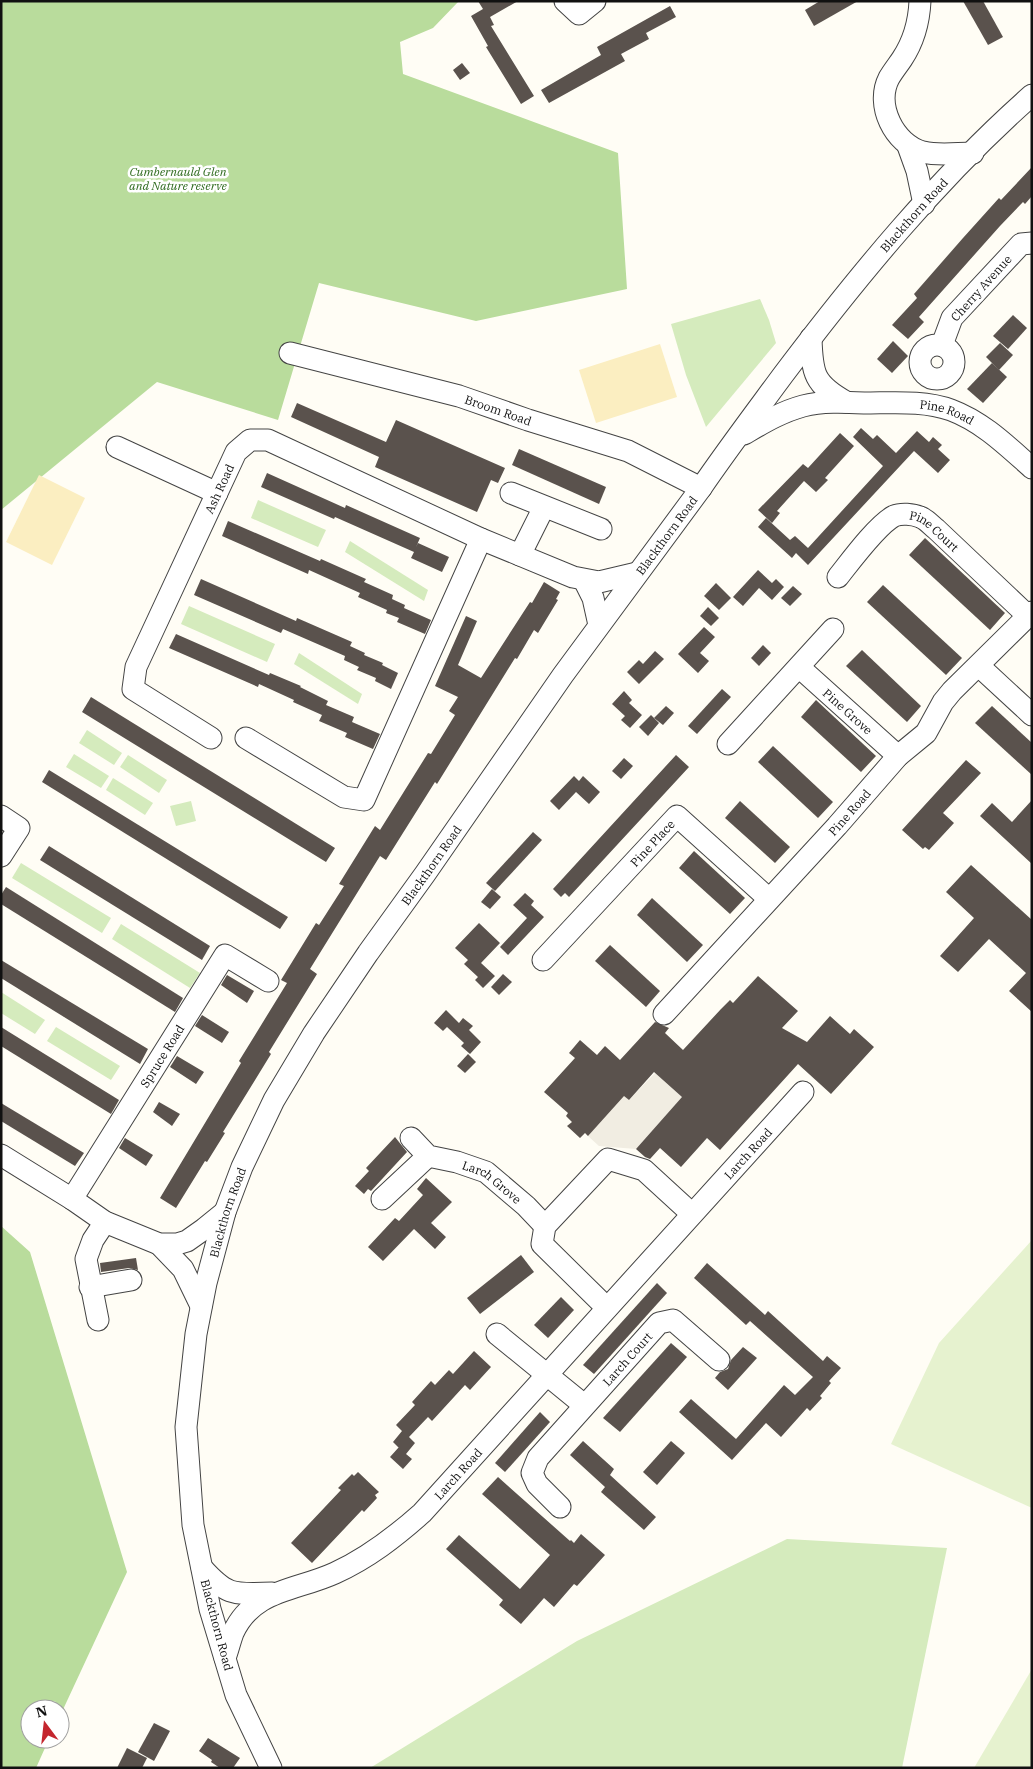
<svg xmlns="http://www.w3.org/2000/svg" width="1033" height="1769" viewBox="0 0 1033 1769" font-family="'IBM Plex Serif',serif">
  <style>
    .green { fill: #d5ebbd }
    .forest { fill: #b9dc9c }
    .sand { fill: #fbeec1 }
    .pitch { fill: #e6f2cf }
    .plaza { fill: #f1ede2 }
    .building { fill: #5a524d }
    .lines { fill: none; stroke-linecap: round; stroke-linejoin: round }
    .minor-casing { stroke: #444; stroke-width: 23 }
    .minor { stroke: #fff; stroke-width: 21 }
    .labels { text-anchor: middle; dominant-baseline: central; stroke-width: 5; stroke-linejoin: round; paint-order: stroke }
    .park-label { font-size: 12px; font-style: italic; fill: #2f6b1f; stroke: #fff }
    .street-label { font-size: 12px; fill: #111; stroke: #fff }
  </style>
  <rect width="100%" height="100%" fill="#fffdf5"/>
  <!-- green -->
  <g class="green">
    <polygon points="760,299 769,320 776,343 706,427 686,375 671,324"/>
    <polygon points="258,500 326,530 318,547 251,518"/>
    <polygon points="350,541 428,590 424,601 345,552"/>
    <polygon points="189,606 275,644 267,662 181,624"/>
    <polygon points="299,653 362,694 358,704 294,664"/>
    <polygon points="87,730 122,753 114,765 79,743"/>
    <polygon points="74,754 109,776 101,788 66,767"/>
    <polygon points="128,755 167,780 159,793 120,767"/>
    <polygon points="113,778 153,803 145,815 106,790"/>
    <polygon points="191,801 196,821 176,826 170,806"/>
    <polygon points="21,863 111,918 102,933 12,878"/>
    <polygon points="121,924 200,973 190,988 112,939"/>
    <polygon points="1,992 45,1020 35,1034 1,1013"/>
    <polygon points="56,1027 120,1066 111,1080 47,1041"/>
    <polygon points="787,1539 947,1548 902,1768 370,1768 577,1641"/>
  </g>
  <!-- forest -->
  <g class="forest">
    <polygon points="1,1 459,1 433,28 400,42 403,74 618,153 627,289 476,321 319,283 278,420 157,382 1,510"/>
    <polygon points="1,1226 30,1252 127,1572 60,1716 60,1709 30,1709 30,1739 49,1739 36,1768 1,1768"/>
  </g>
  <!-- sand -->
  <g class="sand">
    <polygon points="660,344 677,397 596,423 579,370"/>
    <polygon points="39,475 85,498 52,565 6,542"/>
  </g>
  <!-- pitch -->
  <g class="pitch">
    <polygon points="1032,1240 1032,1508 891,1444 939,1343"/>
    <polygon points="1032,1669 1032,1768 974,1768"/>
  </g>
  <!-- plaza -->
  <polygon class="plaza" points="655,1073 682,1097 636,1149 599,1146 588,1136 621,1093 629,1100"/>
  <!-- building -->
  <g class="building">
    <polygon points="478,1 518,1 490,17 494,25 491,26 534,96 521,104 486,47 488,46 471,16 483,9"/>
    <polygon points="820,1 858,1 814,26 805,10"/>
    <polygon points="963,1 983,1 1003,37 988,45"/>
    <polygon points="670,6 676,17 646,33 649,39 621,54 625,61 549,103 541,90 601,55 597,47"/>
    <polygon points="462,63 470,73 460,80 453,70"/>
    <polygon points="1032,167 1032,196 1025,204 1023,202 1000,226 919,317 924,322 908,339 892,325 917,298 914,294 963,238 999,198 1001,200"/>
    <polygon points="1013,315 1027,328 1008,349 993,336"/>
    <polygon points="893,341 908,356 892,373 877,359"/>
    <polygon points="1000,343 1013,355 999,370 986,357"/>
    <polygon points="992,363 1007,377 983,403 967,389"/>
    <polygon points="297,403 386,442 396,420 505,468 498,483 491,480 477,512 375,467 379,457 291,417"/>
    <polygon points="861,428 873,439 877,435 896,453 917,431 929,442 933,437 942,445 938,449 950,460 938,473 914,451 808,565 796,553 792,558 758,527 766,518 790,540 795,536 808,548 883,466 853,437"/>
    <polygon points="840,433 854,446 825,478 828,480 816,492 804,481 777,511 780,513 772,523 758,510 803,464 808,468"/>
    <polygon points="519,449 606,487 599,504 512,465"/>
    <polygon points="267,473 345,508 346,505 420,538 416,547 418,543 449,557 442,572 411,558 414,552 335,517 334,519 261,487"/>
    <polygon points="228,521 320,561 321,559 366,579 364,582 393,595 392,599 405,605 404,608 431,620 425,634 397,622 399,618 386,613 387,610 358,597 360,593 309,570 308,574 222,536"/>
    <polygon points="925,538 1005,613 990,630 909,555"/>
    <polygon points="758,570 772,583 776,579 784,587 772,600 759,588 743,606 733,597"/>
    <polygon points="201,579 296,621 297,618 352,642 350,646 365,653 364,655 383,663 382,665 398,673 391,689 375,681 376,678 357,670 359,667 344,660 345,656 283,629 281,633 194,595"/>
    <polygon points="544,582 560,592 556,599 558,600 538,633 534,630 517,659 515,658 437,784 435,782 386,860 380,856 310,969 317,974 269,1052 271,1054 223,1132 225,1133 207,1162 205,1161 176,1208 160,1198 241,1063 239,1061 287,983 281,980 316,923 319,925 344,886 339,884 375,826 380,830 428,753 431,754 455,715 449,711 458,697 435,686 466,616 477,621 458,665 481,678 530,602 532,603"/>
    <polygon points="716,583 731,598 719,610 704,596"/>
    <polygon points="883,585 962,658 946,675 867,602"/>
    <polygon points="793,586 802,594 790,606 781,598"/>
    <polygon points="708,607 719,618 711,626 700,616"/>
    <polygon points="704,627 715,637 700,653 709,661 698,673 678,654"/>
    <polygon points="176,634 269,675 270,673 301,686 300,687 328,701 326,705 354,717 352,722 380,734 373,749 345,737 347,733 319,721 322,715 293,702 294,700 259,684 258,687 169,648"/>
    <polygon points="763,645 771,653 759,666 751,658"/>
    <polygon points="862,650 921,706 907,722 846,666"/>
    <polygon points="655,651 664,659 639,684 627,672 639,660 643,664"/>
    <polygon points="722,689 731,697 697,734 688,726"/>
    <polygon points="624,691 632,700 629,703 642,715 630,728 621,720 625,716 612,704"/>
    <polygon points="91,697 335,848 326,862 82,712"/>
    <polygon points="816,700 876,756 861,772 801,717"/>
    <polygon points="666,706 674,713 663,725 654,718"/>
    <polygon points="992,706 1032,743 1032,775 975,723"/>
    <polygon points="651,715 659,723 648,736 639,727"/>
    <polygon points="773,746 833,802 818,818 758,762"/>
    <polygon points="676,755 689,767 569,897 565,893 561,897 553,889"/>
    <polygon points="624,758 633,766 621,779 612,771"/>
    <polygon points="966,760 981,773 943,813 954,823 929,850 925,847 923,849 902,830"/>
    <polygon points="49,770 288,917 280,929 42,782"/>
    <polygon points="574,776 579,781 583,776 600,792 589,804 576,792 559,810 550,801"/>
    <polygon points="1032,800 1032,864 980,816 992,803 1012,822"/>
    <polygon points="740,801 790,847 775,863 725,818"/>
    <polygon points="533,832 542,840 495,891 486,883"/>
    <polygon points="49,846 210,946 202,960 40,860"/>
    <polygon points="694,851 745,898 730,914 679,868"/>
    <polygon points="971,865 1032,920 1032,1012 1009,991 1026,973 989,939 958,972 940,956 974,918 946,892"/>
    <polygon points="6,887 183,998 175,1012 1,904 1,895"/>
    <polygon points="492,889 501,897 490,909 481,902"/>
    <polygon points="525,893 534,901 531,905 544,917 508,955 500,947 527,918 513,905"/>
    <polygon points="652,898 703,945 687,962 637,915"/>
    <polygon points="479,923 500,943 481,963 495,976 483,988 475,980 478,977 464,964 468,960 455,948"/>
    <polygon points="610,945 660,991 646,1007 595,961"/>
    <polygon points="1,960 148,1049 140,1064 1,978"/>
    <polygon points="503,974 512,982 499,995 491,987"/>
    <polygon points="227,975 254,991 247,1003 221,985"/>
    <polygon points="758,976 798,1011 782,1028 807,1042 830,1016 850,1034 854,1029 874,1047 831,1094 798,1064 720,1150 707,1138 681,1167 660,1148 650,1159 645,1157 636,1149 682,1097 654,1072 629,1100 624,1096 588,1136 585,1133 580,1138 567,1126 572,1122 566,1116 568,1113 544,1092 575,1058 569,1053 580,1040 597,1055 605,1046 620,1060 655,1022 669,1028 665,1033 683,1050 721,1009 730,1000 733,1003"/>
    <polygon points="446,1010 459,1023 463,1018 473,1026 469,1030 481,1042 470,1054 461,1046 464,1043 447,1027 443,1031 434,1023"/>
    <polygon points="202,1015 229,1032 222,1043 195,1026"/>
    <polygon points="1,1027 119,1100 111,1114 1,1046"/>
    <polygon points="468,1054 476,1062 465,1073 457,1066"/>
    <polygon points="177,1056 204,1072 196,1084 170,1067"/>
    <polygon points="159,1102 180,1114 172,1126 153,1112"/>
    <polygon points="1,1103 84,1153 75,1166 1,1121"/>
    <polygon points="395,1137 407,1152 371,1191 368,1189 364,1194 355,1186 369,1171 366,1168"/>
    <polygon points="125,1138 153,1155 146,1166 119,1148"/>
    <polygon points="426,1178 452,1202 431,1223 446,1237 435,1249 414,1229 383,1261 368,1247 395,1218 399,1221 423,1195 417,1189"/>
    <polygon points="521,1255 534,1272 480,1314 467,1298"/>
    <polygon points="136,1258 138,1270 129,1268 101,1272 100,1263"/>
    <polygon points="707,1263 765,1315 768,1311 823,1361 827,1356 841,1368 829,1381 831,1383 820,1396 822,1398 810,1411 807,1408 781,1437 766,1423 732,1460 679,1412 691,1399 736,1439 784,1385 795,1395 813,1377 750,1321 746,1325 694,1278"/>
    <polygon points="657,1283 667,1293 594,1374 583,1365"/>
    <polygon points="561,1297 574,1310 548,1338 534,1325"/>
    <polygon points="671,1343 687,1357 620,1432 603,1418"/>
    <polygon points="743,1347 757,1358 728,1390 715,1378 720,1372 728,1369 731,1360"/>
    <polygon points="474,1351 491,1367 470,1390 465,1385 432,1421 428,1417 409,1437 415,1443 406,1454 412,1459 403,1469 390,1457 399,1447 401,1450 393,1442 402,1431 396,1425 415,1405 412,1402 431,1381 435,1385 449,1370 453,1374"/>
    <polygon points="540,1412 550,1422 505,1472 495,1463"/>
    <polygon points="583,1441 614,1469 610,1475 656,1517 644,1530 601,1492 605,1487 570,1455"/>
    <polygon points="671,1441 685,1453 657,1485 643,1472"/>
    <polygon points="358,1472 379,1492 375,1495 377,1498 364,1512 362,1510 312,1563 291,1543 341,1490 338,1488 352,1474 354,1476"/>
    <polygon points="498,1477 570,1541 571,1540 574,1543 581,1534 605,1555 577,1586 574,1584 554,1607 544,1598 521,1624 499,1605 503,1600 446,1549 459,1535 520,1589 550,1555 482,1494"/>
    <polygon points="154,1723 170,1731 154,1761 138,1752"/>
    <polygon points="208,1738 240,1758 233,1768 220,1768 211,1762 212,1760 199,1751"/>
    <polygon points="127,1748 147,1758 142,1768 117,1768"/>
  </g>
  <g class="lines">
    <!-- minor casing -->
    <g class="minor-casing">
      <g id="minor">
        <polyline points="565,1 579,14 595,1"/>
        <path d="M920,1C919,23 914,41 902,59C898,65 893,71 889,78C875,105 894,144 923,152C939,156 957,153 973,153"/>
        <polyline points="908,146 917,171 924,204"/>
        <path d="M811,338C812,374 814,384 846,402"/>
        <circle cx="937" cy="362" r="17"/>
        <polyline points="942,345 952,318 1021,244 1032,243"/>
        <path id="s1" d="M290,353L459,396L528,420L628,451L701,488"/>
        <path id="s2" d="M744,434C763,423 781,412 803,406C822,401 844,402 864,403C892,403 924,400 951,410C983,422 1007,446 1032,468"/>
        <polyline points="117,447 217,493"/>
        <polyline points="511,493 601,529"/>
        <polyline points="520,555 544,507"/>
        <path id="s3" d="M838,577C850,562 877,525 894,516C901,513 913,514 920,517C926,519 931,525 936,529L1028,616"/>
        <polyline points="584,580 593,598 599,625"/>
        <polyline points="979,666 1032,715"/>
        <path id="s4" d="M799,667L898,756"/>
        <path id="s5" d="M211,738L133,689L136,667L236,452L250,440H268L481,539L573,577L599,582L637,573"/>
        <polyline points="246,738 344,797 364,800 481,539"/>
        <polyline points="728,744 833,629"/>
        <polyline points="1,816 19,828 1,856"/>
        <path id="s6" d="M543,960L677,816L769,899"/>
        <path id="s7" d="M664,1014L837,826L898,756L926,733L943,702L952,691L1032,612"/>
        <path id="s8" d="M411,1138L428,1156L457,1162L486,1172L526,1206L545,1226"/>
        <polyline points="1,1155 72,1199 105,1222 159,1244 177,1244 187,1241 204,1229 225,1212"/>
        <path id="s9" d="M72,1199L225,955L268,981"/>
        <polyline points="382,1199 428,1156"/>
        <polyline points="159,1244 183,1269 201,1306"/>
        <polyline points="90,1287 131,1280"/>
        <polyline points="607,1308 542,1244 545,1226 608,1159 644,1170 692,1214"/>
        <polyline points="98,1320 86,1259 93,1240 105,1222"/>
        <polyline points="497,1334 584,1405"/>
        <path id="s10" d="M560,1507L537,1484L532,1473L538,1458L659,1323L673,1320L719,1360"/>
        <path d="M202,1568C228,1597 234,1594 272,1593"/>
        <path id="s11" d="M225,1658C228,1650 230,1641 233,1633C253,1589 296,1591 335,1573C368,1558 395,1537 422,1513L803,1092"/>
        <path id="s12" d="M271,1768L236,1695L210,1609L193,1525L186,1427L196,1334L206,1283L225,1212L242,1167L274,1100L314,1033L368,953L425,874L563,675L701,488C727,450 755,413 783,375C857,277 939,177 1032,95"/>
      </g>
    </g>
    <!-- minor -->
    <use href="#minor" class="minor"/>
  </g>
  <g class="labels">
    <!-- park labels -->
    <g class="park-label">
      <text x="178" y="171">Cumbernauld Glen<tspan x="178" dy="14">and Nature reserve</tspan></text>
    </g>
    <!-- street labels -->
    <g class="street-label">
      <text stroke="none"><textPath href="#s12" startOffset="1789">Blackthorn Road</textPath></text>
      <text transform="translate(981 288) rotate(-48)">Cherry Avenue</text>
      <text stroke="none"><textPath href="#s1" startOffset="216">Broom Road</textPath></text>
      <text stroke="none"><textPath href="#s2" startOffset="211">Pine Road</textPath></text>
      <text stroke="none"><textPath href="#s5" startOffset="311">Ash Road</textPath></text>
      <text stroke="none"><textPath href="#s3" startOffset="129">Pine Court</textPath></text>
      <text stroke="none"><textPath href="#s12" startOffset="1384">Blackthorn Road</textPath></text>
      <text stroke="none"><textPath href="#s4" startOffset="66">Pine Grove</textPath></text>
      <text stroke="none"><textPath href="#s7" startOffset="274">Pine Road</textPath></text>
      <text stroke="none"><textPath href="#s6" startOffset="160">Pine Place</textPath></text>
      <text stroke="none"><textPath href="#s12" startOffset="979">Blackthorn Road</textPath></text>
      <text stroke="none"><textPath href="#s9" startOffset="169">Spruce Road</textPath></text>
      <text stroke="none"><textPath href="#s11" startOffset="740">Larch Road</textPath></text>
      <text stroke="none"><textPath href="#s8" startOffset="95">Larch Grove</textPath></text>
      <text stroke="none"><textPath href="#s12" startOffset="574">Blackthorn Road</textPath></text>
      <text stroke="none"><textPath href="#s10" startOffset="194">Larch Court</textPath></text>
      <text stroke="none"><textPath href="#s11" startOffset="308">Larch Road</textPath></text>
      <text transform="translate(217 1625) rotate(75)">Blackthorn Road</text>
    </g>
  </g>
  <!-- border -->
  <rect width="1033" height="1769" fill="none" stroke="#111111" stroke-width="5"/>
  <!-- north arrow -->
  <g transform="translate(45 1724) rotate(345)"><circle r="24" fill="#ffffff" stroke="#a0a0a0"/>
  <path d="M0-4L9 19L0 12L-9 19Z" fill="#c4262e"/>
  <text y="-8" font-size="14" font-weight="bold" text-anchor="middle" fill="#111111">N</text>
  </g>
</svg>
